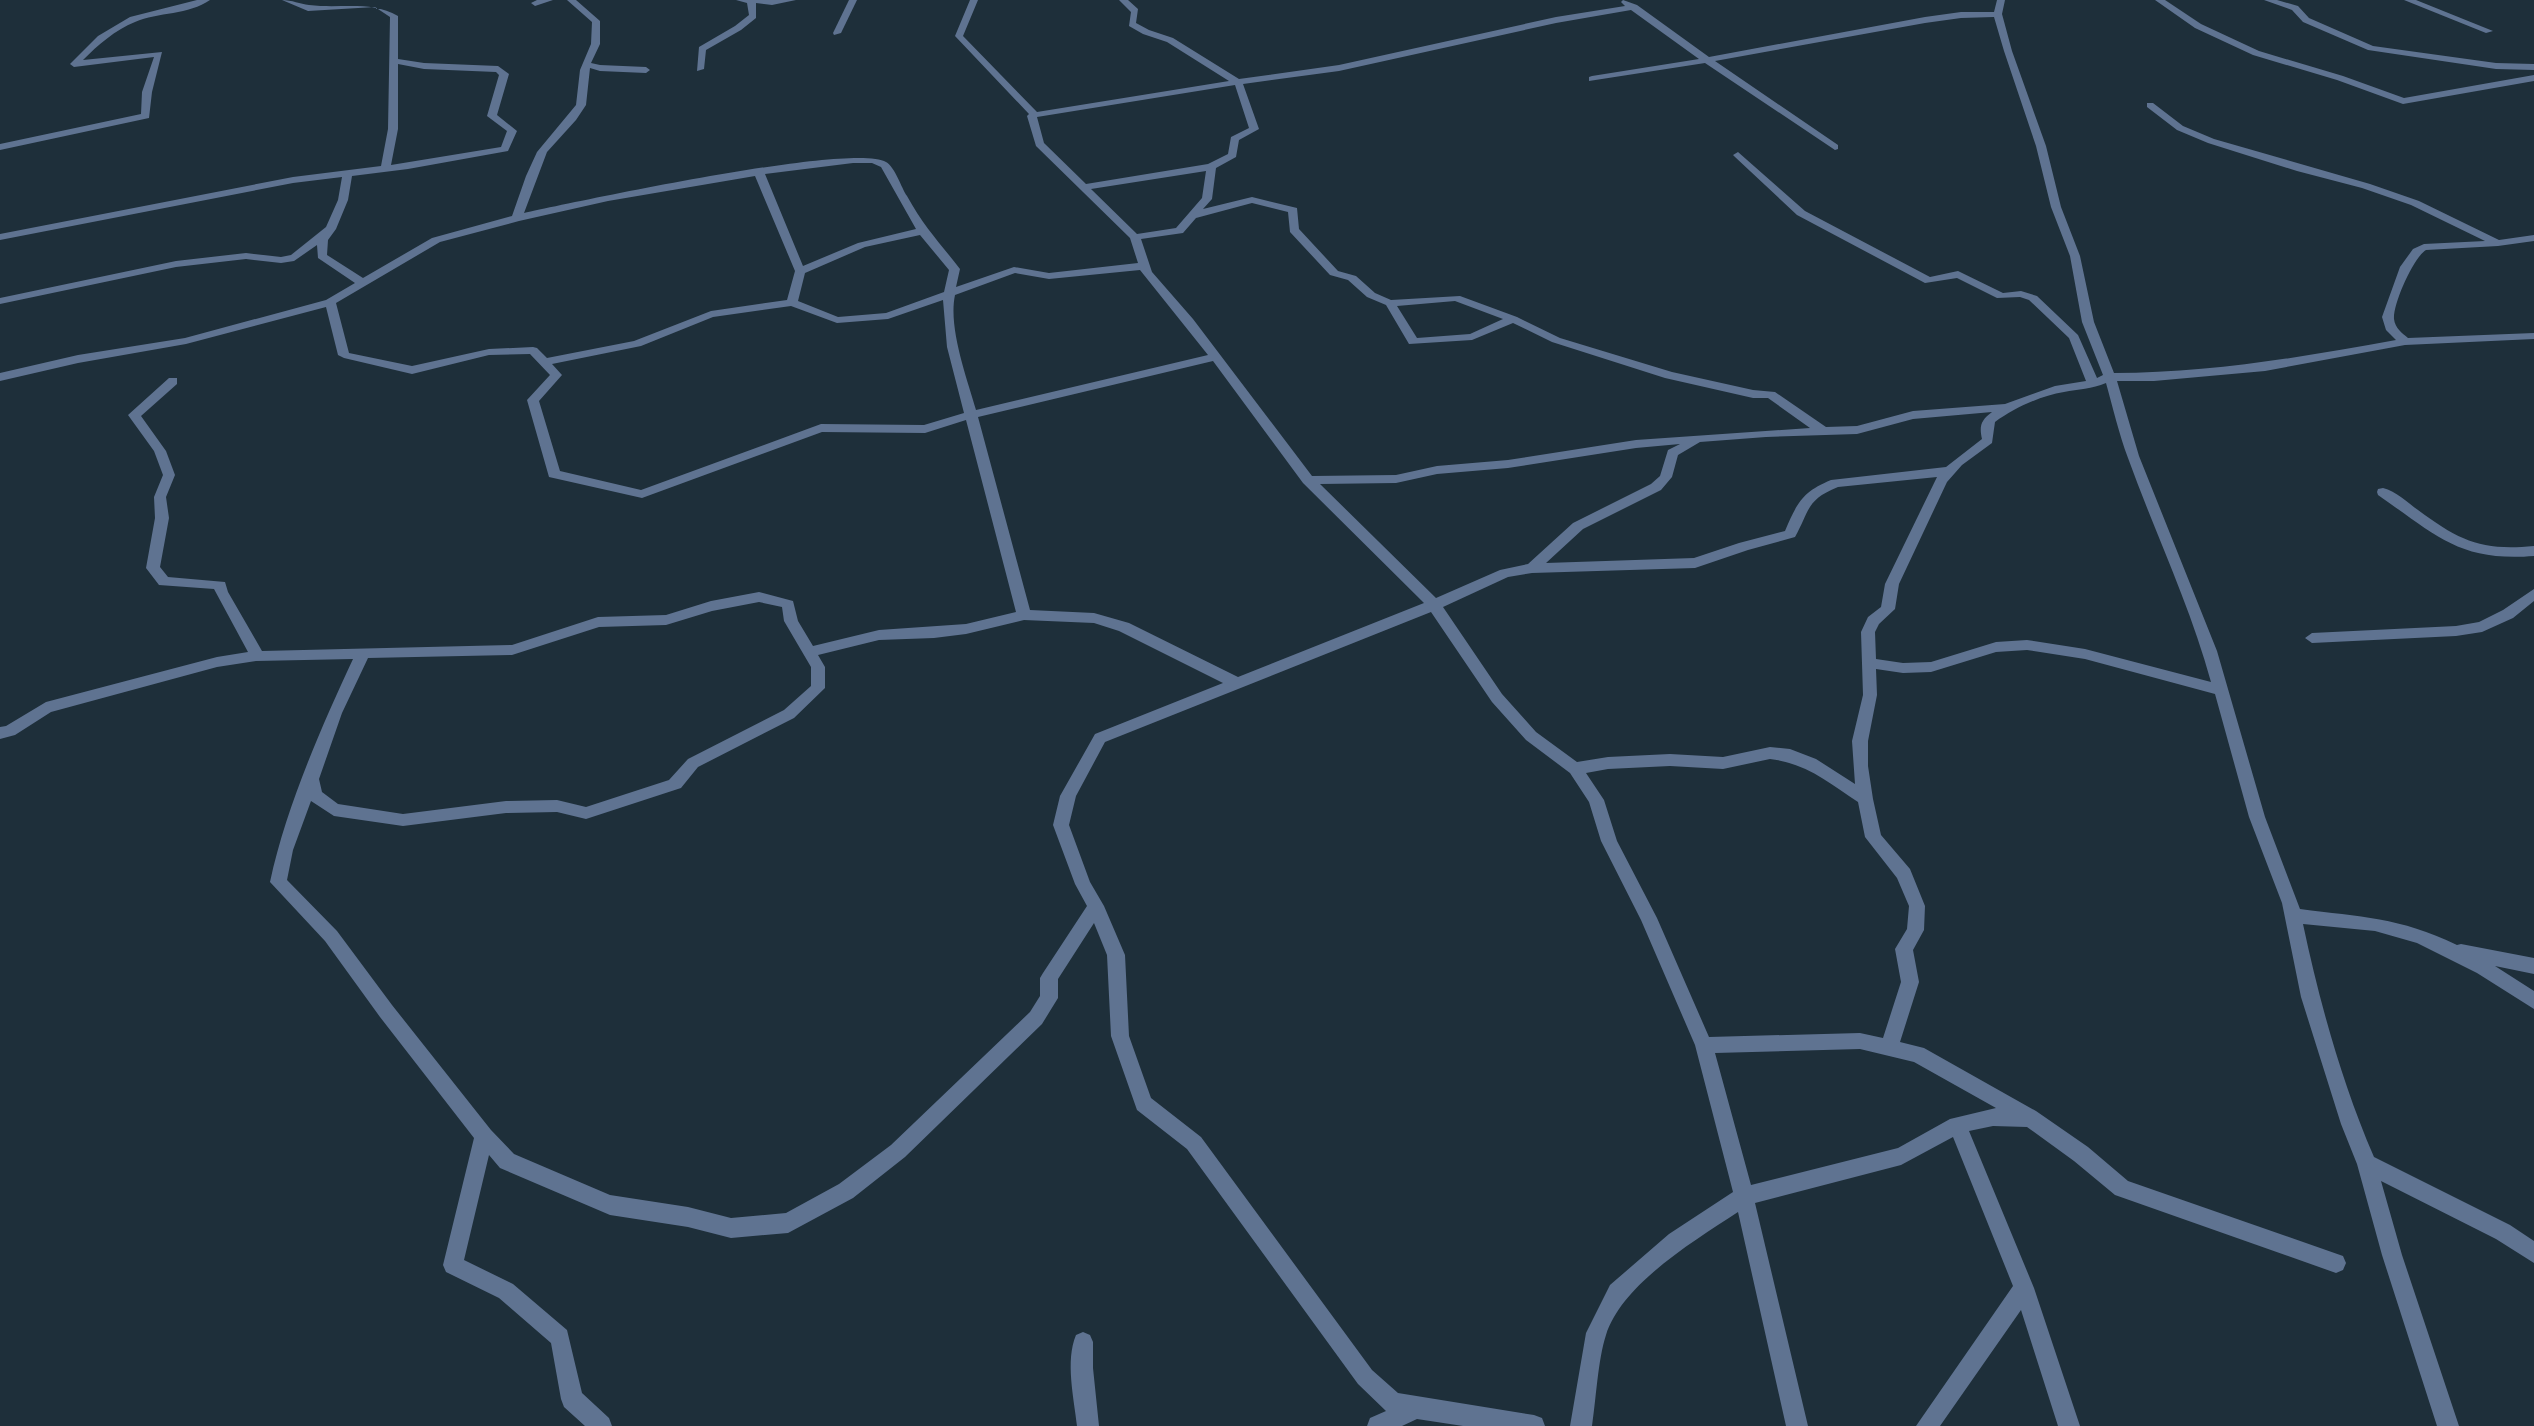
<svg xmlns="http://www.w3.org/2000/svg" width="2534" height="1426" viewBox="0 0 2534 1426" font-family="Poppins,sans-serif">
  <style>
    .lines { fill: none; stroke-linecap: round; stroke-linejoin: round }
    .minor { fill: #5f7391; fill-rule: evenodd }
  </style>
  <rect width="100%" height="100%" fill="#1e2f3a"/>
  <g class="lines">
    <!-- minor -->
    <g class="minor">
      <path d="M197,0H210C189,15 158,12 135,22C115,30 98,45 83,60L162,52L152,92L149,118L0,150V144L141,114L142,92L154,57L74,67L70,64L98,36L130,17Z"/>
      <path d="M282,0C292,0 300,4 309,5C342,9 370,0 398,16V59L424,63L498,66L509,74L497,115L517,131L508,151L408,169L352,176L348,200L336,229L328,240L327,255L363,278L432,238L512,216L526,176L537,152L576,105L580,70L591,44L592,22L567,0H576L600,21V44L591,63L600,65L646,67L650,70L646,73L600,71L590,68L586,105L576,120L547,152L524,213C576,202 852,142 886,162C895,167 901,187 907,196C924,227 940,243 960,269L956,287L1014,267L1049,273L1138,263L1130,238L1036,146L1027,116L1029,114L955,36L970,0H978L963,36L1037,112L1229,81L1167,42L1143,34L1129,26L1131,12L1119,0H1128L1138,9L1136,23L1149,30L1173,38L1239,79L1339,65L1556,17L1625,6L1621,2L1623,0L1637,5L1709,57L1925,17L1961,12H1994L1997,0H2005L2002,14L2012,51L2046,146L2061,207L2080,256L2094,322L2114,373C2210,373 2302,357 2396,340L2386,330L2382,317L2400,267L2413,249L2424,244L2485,241L2411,205L2362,188L2297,171L2208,143L2177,130L2147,107V103H2153L2183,126L2214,139L2370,184L2419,201L2499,240L2534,235V241L2498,246L2426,250C2413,258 2393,304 2394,319C2395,328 2402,333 2408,338L2534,333V339L2405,345L2265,371L2154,381H2117L2139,456L2217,651L2265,817L2300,909C2361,917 2399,917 2457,945L2461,944L2534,958V974L2495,966L2534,991V1009L2477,973L2417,943L2375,931L2303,924C2320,1004 2342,1083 2374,1157L2510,1225L2534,1241V1263L2496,1239L2381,1181L2402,1255L2459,1426H2437L2382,1255L2357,1164L2341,1124L2301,997L2282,903L2249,817L2215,694L2085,659L2027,650L1996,652L1931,672L1903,673L1876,669L1877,695L1868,741V766L1873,799L1881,835L1910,869L1925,906L1924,930L1913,950L1919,982L1900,1042L1924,1048L2036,1111L2088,1147L2128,1181L2343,1256L2346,1263L2343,1270L2336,1273L2115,1195L2074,1161L2027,1127L1993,1126L1969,1131L2034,1288L2080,1426H2058L2021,1310L1940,1426H1916L2013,1286L1953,1137L1901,1165L1755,1203L1808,1426H1786L1738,1212C1694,1241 1622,1284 1606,1335C1598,1359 1596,1400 1592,1426H1570L1586,1333L1610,1285L1669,1234L1733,1192L1695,1045L1641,920L1601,841L1589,802L1570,773L1526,740L1492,702L1431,612L1105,742L1076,796L1069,825L1090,882L1104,906L1125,955L1129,1036L1151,1098L1201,1137L1372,1370L1398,1393L1534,1415L1542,1418L1545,1426H1463L1417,1419L1402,1426H1367L1370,1418L1386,1411L1358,1384L1187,1149L1137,1110L1111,1036L1107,955L1094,923L1058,979V998L1042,1024L905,1157L853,1198L788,1233L731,1238L688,1227L610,1215L500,1168L489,1155L464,1260L513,1284L567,1330L582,1393L609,1418L612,1426H585L564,1407L561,1399L551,1343L499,1298L446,1272L443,1265L474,1138L380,1017L325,941L270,882C286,807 321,728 353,659L256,661L217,667L51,712L15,735L0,739V727L6,726L46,702L217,657L248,652L214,589L159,585L146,568L155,518L154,497L163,475L154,451L128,415L169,378H177V384L141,416L166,451L175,475L166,497L169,518L160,567L168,577L225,582L228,592L262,651L512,645L598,617L666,615L711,601L759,592L793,601L798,621L813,646L879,630L966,624L1016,612L966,420L925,433L822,432L642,498L549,477L527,400L550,375L530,354L489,355L412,374L344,358L338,355L326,307L186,344L78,363L0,381V373L78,355L185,338L326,300L355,283L318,258L317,245L294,261L281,263L246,259L176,267L0,304V298L176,261L246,253L281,257L291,255L326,227L338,200L342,177L293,183L0,240V234L293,177L381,166L388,129L390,17L375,7L308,11ZM1631,10L1699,59L1592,76L1589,77V81L1705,63L1835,150L1838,149V145L1715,61L1925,23L1961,18L1994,17L2004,51L2036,146L2051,207L2070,256L2082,322L2103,375L2097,378L2078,335L2037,296L2021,291L2003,293L1958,271L1930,277L1805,211L1738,152L1733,155L1735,157L1797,215L1925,283L1957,278L1997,298L2020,297L2029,300L2069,338L2086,381L2055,386L2005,404L1913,411L1857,426L1826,427L1775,392L1753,390L1672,372L1560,338L1517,317L1460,296L1391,300L1375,293L1356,276L1338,271L1299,229L1297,208L1252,197L1203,209L1212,199L1216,168L1236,157L1239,140L1259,129L1243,84L1339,71L1556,23ZM398,64L424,69L496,72L499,75L487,116L507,131L501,147L391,165L398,129ZM1235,85L1249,128L1231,137L1228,154L1208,164L1086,184L1044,143L1037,117ZM853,163H872L881,167L916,229L858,243L803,266L765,174ZM1206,171L1202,198L1176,228L1137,234L1091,189ZM755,176L795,271L787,300L711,311L634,341L547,358L537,348L533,347L489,349L412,366L349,353L336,303L440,242L519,221L608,201ZM1252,203L1288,212L1290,232L1330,275L1348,280L1367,297L1386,305L1409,344L1472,340L1513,323L1552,342L1665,378L1753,398H1768L1810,428L1636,440L1508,460L1437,466L1396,475L1312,476L1193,319L1152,272L1141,239L1183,233L1196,218ZM920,235L949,270L944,292L886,313L838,317L798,301L805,273L865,247ZM1140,270L1208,355L976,410C967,378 948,328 955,295L1015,273L1049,279ZM943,300L947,347L964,413L924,425L821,424L641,490L560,471L539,401L562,375L552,364L641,346L713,317L791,306L837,323L888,319ZM1455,301L1503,319L1470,334L1417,338L1397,306ZM1213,361L1303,483L1424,603L1238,677L1129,623L1094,613L1030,610L978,417ZM2106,383C2113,408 2119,434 2128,458C2155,533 2190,605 2211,682L2085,649L2027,640L1996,642L1931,662L1903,663L1876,659L1875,632L1879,624L1895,609L1899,584L1947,482L1962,465L1992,443L1995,422C2014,408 2040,396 2064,392C2078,389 2092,389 2106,383ZM1992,412C1981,420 1979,426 1982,439L1946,467L1831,480C1802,492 1797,503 1785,531L1739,543L1694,558L1546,563L1583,529L1661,490L1672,477L1678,455L1700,442L1766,437L1857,434L1913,419ZM1680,444L1668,450L1660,476L1651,484L1573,523L1528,564L1500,570L1436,598L1320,484L1396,483L1437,474L1508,468L1636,448ZM1937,477L1885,584L1881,607L1868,617L1861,632L1863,695L1852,741L1855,784L1816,759L1790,749L1770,747L1723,757L1670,754L1608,757L1577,762L1536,732L1502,694L1443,607L1508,577L1532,573L1695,568L1748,550L1795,537C1810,510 1806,500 1838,487ZM759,602L782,607L784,621L811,667V686L784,710L688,759L669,780L629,793L586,807L557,800L506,801L403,814L338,804L322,792L319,779L342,713L368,658L512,655L599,627L666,625L712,611ZM1024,620L1094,623L1119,631L1223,683L1095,734L1060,796L1053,825L1075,884L1087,906L1043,973L1040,978V996L1030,1012L891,1145L839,1184L786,1213L731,1218L688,1207L610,1195L514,1154L491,1130L392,1005L337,931L287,880L293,850L311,801L334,816L403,826L506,813L557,812L586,819L681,788L698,767L794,718L825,688V667L818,655L879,640L934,638L966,634ZM1770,759C1806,763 1829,783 1858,802L1865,837L1897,878L1909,906L1907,929L1895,949L1901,982L1883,1038L1860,1033L1709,1037L1657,918L1617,841L1604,800L1586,773L1608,769L1670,766L1723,769ZM1860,1049L1914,1062L1996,1108L1950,1119L1898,1148L1751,1185L1715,1053Z"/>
      <polygon points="537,0 553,0 535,6 531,3"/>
      <polygon points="736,0 796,0 772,5 756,3 756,18 741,30 706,50 704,69 697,71 699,47 735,26 749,15 747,3"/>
      <polygon points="849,0 857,0 841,33 834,35 833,33"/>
      <polygon points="2155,0 2165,0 2201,24 2259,51 2343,76 2404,98 2534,75 2534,81 2403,104 2337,80 2253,55 2195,28"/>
      <polygon points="2264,0 2277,0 2298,6 2309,18 2373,46 2496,63 2534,64 2534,70 2496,69 2368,50 2303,22 2292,10"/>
      <polygon points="2404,0 2416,0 2493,31 2486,33"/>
      <path d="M2383,488C2396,491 2408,503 2418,510C2460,541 2481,551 2534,546V556C2459,562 2436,535 2378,495L2377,492L2378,489Z"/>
      <polygon points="2534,589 2534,601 2513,618 2482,632 2456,636 2312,643 2305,638 2312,633 2456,626 2479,622 2503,610"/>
      <path d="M1083,1332L1090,1335L1093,1342V1368L1099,1426H1077C1074,1398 1065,1361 1076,1335Z"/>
    </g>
  </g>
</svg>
